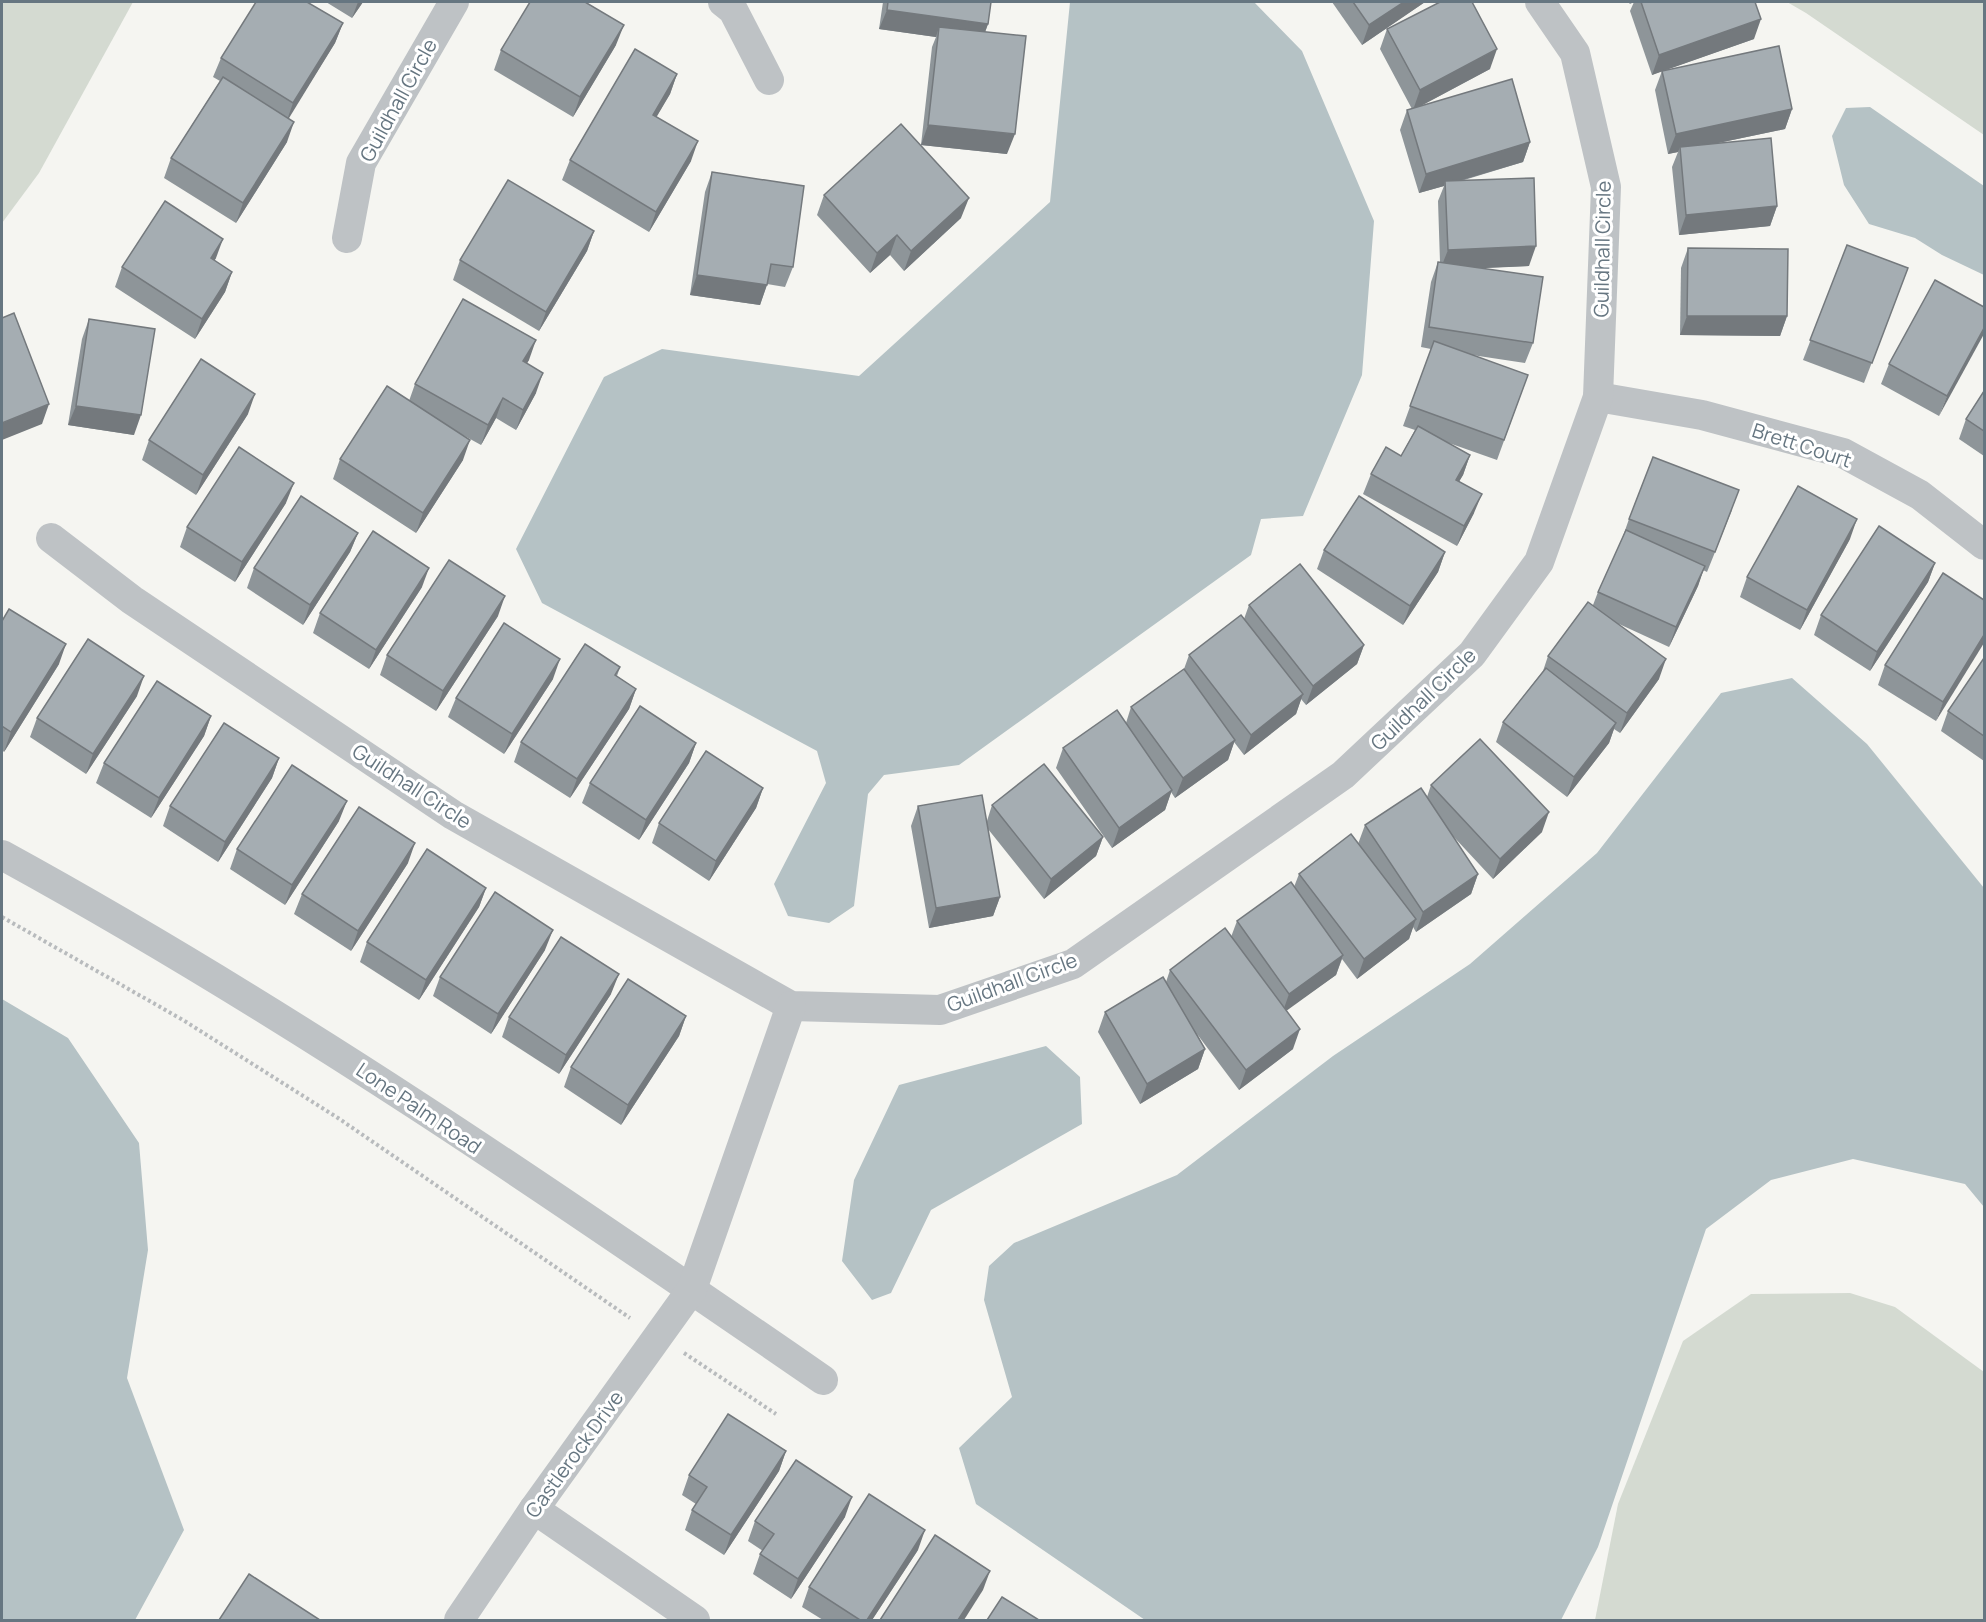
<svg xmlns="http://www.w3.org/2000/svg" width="1986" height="1622" viewBox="0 0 1986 1622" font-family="Manrope,sans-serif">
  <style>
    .green { fill: #d4dad1 }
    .water { fill: #b5c2c5 }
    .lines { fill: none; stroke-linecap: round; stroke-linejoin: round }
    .path { stroke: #b8bbbd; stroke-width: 4; stroke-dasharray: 3 3; stroke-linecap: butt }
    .minor { stroke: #bec2c5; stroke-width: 30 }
    .wall { fill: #8e9599 }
    .shaded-wall { fill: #74797d }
    .building { fill: #a5adb2; stroke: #74797d; stroke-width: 1.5 }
    .labels { text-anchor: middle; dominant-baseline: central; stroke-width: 6; stroke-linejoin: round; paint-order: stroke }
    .street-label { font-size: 20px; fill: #667681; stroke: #fff }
  </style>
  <rect width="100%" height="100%" fill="#f5f5f1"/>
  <!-- green -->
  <g class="green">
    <polygon points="2,2 133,2 39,173 2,223"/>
    <polygon points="1787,2 1984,2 1984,135 1806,13"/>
    <polygon points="1850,1293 1895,1307 1984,1372 1984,1620 1595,1620 1618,1504 1683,1341 1751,1294"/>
  </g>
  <!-- water -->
  <g class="water">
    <polygon points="1070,2 1254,2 1302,51 1374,221 1362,375 1303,516 1261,519 1251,555 959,765 884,775 868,794 854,906 829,923 788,916 774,884 826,783 817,751 542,603 516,549 604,377 662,349 859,376 1050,202"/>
    <polygon points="1870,107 1984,186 1984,275 1942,255 1915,238 1869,224 1844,185 1832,136 1846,108"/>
    <polygon points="1792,678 1867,744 1984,888 1984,1207 1965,1184 1853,1159 1771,1180 1706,1229 1598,1547 1561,1620 1145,1620 976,1504 959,1448 1012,1397 984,1300 989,1266 1014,1243 1177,1175 1333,1056 1470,964 1597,853 1721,693"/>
    <polygon points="2,999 68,1038 139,1143 148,1250 127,1378 184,1530 135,1620 2,1620"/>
    <polygon points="1046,1046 1080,1077 1082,1124 931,1210 891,1293 872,1300 842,1261 854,1180 899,1085"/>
  </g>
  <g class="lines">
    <!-- path -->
    <g class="path">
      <polyline points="2,917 183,1020 338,1118 630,1318"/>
      <polyline points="684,1353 776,1414"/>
    </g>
    <!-- minor -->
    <g class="minor">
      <polyline points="723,2 733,10 769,80"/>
      <polyline points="347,238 361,163 454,2"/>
      <polyline points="1598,397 1702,415 1843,453 1920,495 1984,545"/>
      <polyline points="51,538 132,600 453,815 791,1006 940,1010 1073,964 1343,775 1472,654 1539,562 1598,397 1606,187 1575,53 1540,2"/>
      <path d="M2,855C287,1011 556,1196 823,1380"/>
      <polyline points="534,1509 695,1620"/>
      <polyline points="459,1620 534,1509 692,1289 791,1006"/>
    </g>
  </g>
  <!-- wall -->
  <g class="wall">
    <polygon points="326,2 363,2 352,18"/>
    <polygon points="883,2 991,2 988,24 985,32 1007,154 921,145 932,47 936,37 879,29"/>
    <polygon points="1332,2 1425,2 1362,45"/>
    <polygon points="1628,2 1755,2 1754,39 1668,69 1792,109 1785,129 1718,143 1777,206 1770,226 1679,235 1672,167 1678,152 1668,154 1655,90 1662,71 1652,75 1630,11 1634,2 1630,4"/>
    <polygon points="343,23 335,43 288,118 287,142 236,223 164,178 171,158 220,81 213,77 221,58"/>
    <polygon points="1387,29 1490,69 1419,107 1530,142 1523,162 1461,181 1529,266 1480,268 1533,343 1525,363 1472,355 1528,375 1497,460 1446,442 1470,455 1463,475 1459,481 1474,513 1457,546 1363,494 1371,474 1401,456 1415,430 1403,426 1431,349 1421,347 1431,282 1438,262 1440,262 1438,201 1444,186 1419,193 1400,130 1407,110 1412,109 1380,49"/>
    <polygon points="616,45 573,117 494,70 501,50"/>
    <polygon points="677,74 670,94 656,117 691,161 649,232 562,180 570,160"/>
    <polygon points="712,172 793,267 785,287 767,284 760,305 690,295 705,192"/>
    <polygon points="824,195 961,218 904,271 890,255 870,273 817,215"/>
    <polygon points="594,231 587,251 539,331 453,280 460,260"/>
    <polygon points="1847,245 1908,268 1864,383 1803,360"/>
    <polygon points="1688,248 1787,316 1780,336 1680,335 1681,268"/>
    <polygon points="216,258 214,261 232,272 225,292 195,339 115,287 122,267"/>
    <polygon points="1984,307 1939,416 1881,384 1889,364"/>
    <polygon points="89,319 134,435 68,425 82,339"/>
    <polygon points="529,360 527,363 536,393 516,430 496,418 481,445 452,429 463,460 416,533 333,479 340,459 409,401 415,384"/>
    <polygon points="1984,391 1984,456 1959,439 1966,419"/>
    <polygon points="248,414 196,495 142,460 149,440"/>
    <polygon points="286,503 235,582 180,547 187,527"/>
    <polygon points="1732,510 1707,572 1703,570 1698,586 1669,647 1619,624 1659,679 1620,733 1614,729 1609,743 1567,797 1496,742 1503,722 1543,671 1548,656 1593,605 1598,592 1622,539 1629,519"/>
    <polygon points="358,533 350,552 303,625 247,588 254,568"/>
    <polygon points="1850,539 1800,630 1740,597 1747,577"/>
    <polygon points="1324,550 1445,552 1438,572 1403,625 1317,569"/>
    <polygon points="1935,563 1928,582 1870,671 1814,635 1821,615"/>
    <polygon points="422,587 369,669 313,633 320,613"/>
    <polygon points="1984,600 1936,721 1878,685 1885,665"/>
    <polygon points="1249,605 1364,645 1357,664 1306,705 1301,699 1296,714 1244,755 1234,742 1228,760 1175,798 1171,792 1165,810 1112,848 1056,768 1063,748 1126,723 1131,707 1184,669 1189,655 1244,619"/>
    <polygon points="498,616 436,711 380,675 387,655"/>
    <polygon points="2,621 59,664 4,752 2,750"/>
    <polygon points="1984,658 1984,761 1941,731 1948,711"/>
    <polygon points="620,667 617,676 636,689 629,709 570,798 514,762 521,742"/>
    <polygon points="553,679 504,754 448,717 456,698"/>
    <polygon points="137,696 86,774 30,737 37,718"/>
    <polygon points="211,716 204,736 151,818 96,783 104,763"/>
    <polygon points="696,743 689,763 639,840 582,803 590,783"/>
    <polygon points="279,758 272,778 218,862 163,826 170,806"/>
    <polygon points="1431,785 1542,832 1493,879 1452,835 1478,874 1471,894 1416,932 1413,927 1409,939 1357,979 1342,959 1336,975 1286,1010 1293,1049 1239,1090 1197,1034 1205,1049 1198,1069 1140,1104 1098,1032 1105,1012 1166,982 1170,970 1231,937 1237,921 1294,887 1299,874 1358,844 1365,825 1427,797"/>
    <polygon points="763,788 756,808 709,881 652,843 659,823"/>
    <polygon points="992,805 1103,837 1096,856 1044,899 988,829 1000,897 993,916 929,928 911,826 918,806 987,821"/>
    <polygon points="339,821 285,905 230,869 237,849"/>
    <polygon points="408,863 351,951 294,914 302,894"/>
    <polygon points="486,888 479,907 419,1000 360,962 367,942"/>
    <polygon points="545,950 491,1034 433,996 440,977"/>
    <polygon points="611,994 559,1074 502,1037 509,1017"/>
    <polygon points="686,1016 679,1036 621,1125 564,1087 571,1067"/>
    <polygon points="786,1451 779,1471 724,1555 685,1530 692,1510 696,1504 682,1495 689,1475"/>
    <polygon points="845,1517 791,1599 753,1574 760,1554 763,1551 748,1541 755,1521"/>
    <polygon points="918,1550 872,1620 823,1620 802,1607 809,1587"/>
  </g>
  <!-- shaded-wall -->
  <g class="shaded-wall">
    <polygon points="358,2 363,2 352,18"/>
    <polygon points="1404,2 1425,2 1362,45 1369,25"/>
    <polygon points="887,10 988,24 981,43 939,27 936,37 879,29"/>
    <polygon points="1761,19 1754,39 1652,75 1659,55"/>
    <polygon points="343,23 335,43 286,123 293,103"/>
    <polygon points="624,25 616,45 573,117 580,97"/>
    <polygon points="1497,49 1490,69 1413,110 1420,90"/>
    <polygon points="677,74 670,94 646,135 653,115"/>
    <polygon points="1792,109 1785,129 1680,151 1680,147 1678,152 1668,154 1676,134"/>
    <polygon points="294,122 287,142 236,223 243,203"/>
    <polygon points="928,125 1015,134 1007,154 921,145"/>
    <polygon points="698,141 691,161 649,232 656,212"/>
    <polygon points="1530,142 1523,162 1445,185 1445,181 1444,186 1419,193 1426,174"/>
    <polygon points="969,198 961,218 904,271 911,251"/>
    <polygon points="1777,206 1770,226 1679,235 1686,215"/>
    <polygon points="594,231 587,251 539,331 546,312"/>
    <polygon points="897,235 890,255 870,273 877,253"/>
    <polygon points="223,239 216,258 203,278 211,258"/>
    <polygon points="1536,246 1529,266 1440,270 1448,250"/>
    <polygon points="232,272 225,292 195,339 202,319"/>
    <polygon points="697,275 767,285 760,305 690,295"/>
    <polygon points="1687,316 1787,316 1780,336 1680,335"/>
    <polygon points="1984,328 1984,334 1939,416 1947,396"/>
    <polygon points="536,340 529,360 516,381 523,361"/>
    <polygon points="543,373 536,393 516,430 523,410"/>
    <polygon points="255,394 248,414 196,495 203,475"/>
    <polygon points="503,398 496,418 481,445 488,425"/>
    <polygon points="49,404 42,424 2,440 2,423"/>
    <polygon points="76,406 141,415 134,435 68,425"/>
    <polygon points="470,440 463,460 416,533 423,513"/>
    <polygon points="1470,455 1463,475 1449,499 1456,480"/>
    <polygon points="294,483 286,503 235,582 242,562"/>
    <polygon points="1482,494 1474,513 1457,546 1464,526"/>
    <polygon points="1857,519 1850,539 1800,630 1807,610"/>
    <polygon points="358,533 350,552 303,625 310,605"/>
    <polygon points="1445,552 1438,572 1403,625 1410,606"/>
    <polygon points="1935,563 1928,582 1870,671 1877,652"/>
    <polygon points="1705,566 1698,586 1669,647 1676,627"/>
    <polygon points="429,568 422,587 369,669 376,650"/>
    <polygon points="505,596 498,616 436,711 443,691"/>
    <polygon points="1984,635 1984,643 1936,721 1943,702"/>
    <polygon points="66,644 59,664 4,752 11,732"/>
    <polygon points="1364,645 1357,664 1306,705 1313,686"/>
    <polygon points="560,659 553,679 504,754 512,734"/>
    <polygon points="1666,659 1659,679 1620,733 1627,713"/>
    <polygon points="144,676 137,696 86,774 93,754"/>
    <polygon points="636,689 629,709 570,798 577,779"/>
    <polygon points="1303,694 1296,714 1244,755 1251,735"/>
    <polygon points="211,716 204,736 151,818 159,798"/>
    <polygon points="1616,723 1609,743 1567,797 1574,777"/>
    <polygon points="1235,740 1228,760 1175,798 1183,778"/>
    <polygon points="696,743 689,763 639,840 646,820"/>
    <polygon points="279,758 272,778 218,862 225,842"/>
    <polygon points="763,788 756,808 709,881 716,861"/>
    <polygon points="1172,790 1165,810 1112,848 1119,828"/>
    <polygon points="347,801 339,821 285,905 292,885"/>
    <polygon points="1549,812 1542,832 1493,879 1500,859"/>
    <polygon points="1103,837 1096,856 1044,899 1051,879"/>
    <polygon points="415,843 408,863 351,951 358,931"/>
    <polygon points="1478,874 1471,894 1416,932 1423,912"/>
    <polygon points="486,888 479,907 419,1000 426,980"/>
    <polygon points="1000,897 993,916 929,928 936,908"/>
    <polygon points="1416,919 1409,939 1357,979 1364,959"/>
    <polygon points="553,930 545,950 491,1034 498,1014"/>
    <polygon points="1343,955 1336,975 1282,1014 1289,994"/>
    <polygon points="619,974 611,994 559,1074 566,1055"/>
    <polygon points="686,1016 679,1036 621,1125 628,1105"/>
    <polygon points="1300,1029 1293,1049 1239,1090 1246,1070"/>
    <polygon points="1205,1049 1198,1069 1140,1104 1147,1084"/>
    <polygon points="786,1451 779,1471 724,1555 731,1535"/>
    <polygon points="852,1497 845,1517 791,1599 798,1579"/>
    <polygon points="925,1530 918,1550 872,1620 867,1620"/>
    <polygon points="990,1571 983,1590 964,1620 958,1620"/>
  </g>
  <!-- building -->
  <g class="building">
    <polygon points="256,2 307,2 343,23 293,103 221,58"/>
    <polygon points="530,2 585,2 624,25 580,97 501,50"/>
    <polygon points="888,2 991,2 988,24 887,10"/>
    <polygon points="1353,2 1404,2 1369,25"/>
    <polygon points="1440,2 1472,2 1497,49 1420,90 1387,29"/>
    <polygon points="1641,2 1755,2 1761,19 1659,55"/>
    <polygon points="939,27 1026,36 1015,134 928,125"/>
    <polygon points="1779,46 1792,109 1676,134 1662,71"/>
    <polygon points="635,49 677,74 653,115 698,141 656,212 570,160"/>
    <polygon points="223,77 294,122 243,203 171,158"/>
    <polygon points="1512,79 1530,142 1426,174 1407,110"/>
    <polygon points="901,124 969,198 911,251 897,235 877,253 824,195"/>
    <polygon points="1771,138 1777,206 1686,215 1680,147"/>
    <polygon points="712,172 804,186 793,267 771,264 767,285 697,275"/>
    <polygon points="1534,178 1536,246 1448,250 1445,181"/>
    <polygon points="508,180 594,231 546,312 460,260"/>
    <polygon points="165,201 223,239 211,258 232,272 202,319 122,267"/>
    <polygon points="1847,245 1908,268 1872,363 1810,340"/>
    <polygon points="1688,248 1788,249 1787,316 1687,316"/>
    <polygon points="1438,262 1543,277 1533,343 1429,327"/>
    <polygon points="1935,280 1984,307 1984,328 1947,396 1889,364"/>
    <polygon points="463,299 536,340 523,361 543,373 523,410 503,398 488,425 415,384"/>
    <polygon points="14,313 49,404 2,423 2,318"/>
    <polygon points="89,319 155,329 141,415 76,406"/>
    <polygon points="1434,341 1528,375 1504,440 1410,406"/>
    <polygon points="201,359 255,394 203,475 149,440"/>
    <polygon points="387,386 470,440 423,513 340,459"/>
    <polygon points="1984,391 1984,431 1966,419"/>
    <polygon points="1418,426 1470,455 1456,480 1482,494 1464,526 1371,474 1386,447 1401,456"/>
    <polygon points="239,447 294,483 242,562 187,527"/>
    <polygon points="1653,457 1739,490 1715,552 1629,519"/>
    <polygon points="1798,486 1857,519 1807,610 1747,577"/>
    <polygon points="301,496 358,533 310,605 254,568"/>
    <polygon points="1359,496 1445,552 1410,606 1324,550"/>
    <polygon points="1879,526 1935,563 1877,652 1821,615"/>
    <polygon points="1626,530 1705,566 1676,627 1598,592"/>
    <polygon points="373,531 429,568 376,650 320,613"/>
    <polygon points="449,560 505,596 443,691 387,655"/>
    <polygon points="1300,564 1364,645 1313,686 1249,605"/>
    <polygon points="1943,573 1984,600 1984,635 1943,702 1885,665"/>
    <polygon points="1588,602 1666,659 1627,713 1548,656"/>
    <polygon points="9,609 66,644 11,732 2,726 2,621"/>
    <polygon points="1241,615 1303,694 1251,735 1189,655"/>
    <polygon points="504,623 560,659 512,734 456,698"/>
    <polygon points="88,639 144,676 93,754 37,718"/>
    <polygon points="585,644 620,667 615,675 636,689 577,779 521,742"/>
    <polygon points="1984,658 1984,736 1948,711"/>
    <polygon points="1546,668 1616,723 1574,777 1503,722"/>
    <polygon points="1184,669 1235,740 1183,778 1131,707"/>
    <polygon points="157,681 211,716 159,798 104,763"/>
    <polygon points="640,706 696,743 646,820 590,783"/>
    <polygon points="1117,710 1172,790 1119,828 1063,748"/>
    <polygon points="224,723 279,758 225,842 170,806"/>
    <polygon points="1480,739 1549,812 1500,859 1431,785"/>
    <polygon points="706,751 763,788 716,861 659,823"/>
    <polygon points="1044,764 1103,837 1051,879 992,805"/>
    <polygon points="292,765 347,801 292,885 237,849"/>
    <polygon points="1421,788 1478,874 1423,912 1365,825"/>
    <polygon points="982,795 1000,897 936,908 918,806"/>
    <polygon points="359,807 415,843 358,931 302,894"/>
    <polygon points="1351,834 1416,919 1364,959 1299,874"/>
    <polygon points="427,849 486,888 426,980 367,942"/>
    <polygon points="1291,882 1343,955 1289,994 1237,921"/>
    <polygon points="495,892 553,930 498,1014 440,977"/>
    <polygon points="1225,928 1300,1029 1246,1070 1170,970"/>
    <polygon points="561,937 619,974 566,1055 509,1017"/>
    <polygon points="1163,977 1205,1049 1147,1084 1105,1012"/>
    <polygon points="628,979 686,1016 628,1105 571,1067"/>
    <polygon points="728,1414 786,1451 731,1535 692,1510 707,1487 689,1475"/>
    <polygon points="796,1460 852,1497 798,1579 760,1554 774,1534 755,1521"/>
    <polygon points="869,1494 925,1530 867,1620 860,1620 809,1587"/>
    <polygon points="935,1535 990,1571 958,1620 880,1620"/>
    <polygon points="249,1574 320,1620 219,1620"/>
    <polygon points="1002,1597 1039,1620 987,1620"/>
  </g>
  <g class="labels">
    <!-- street labels -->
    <g class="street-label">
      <text transform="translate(398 100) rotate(-61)">Guildhall Circle</text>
      <text transform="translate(1602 249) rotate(-89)">Guildhall Circle</text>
      <text transform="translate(1802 445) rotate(18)">Brett Court</text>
      <text transform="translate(1423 699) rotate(-44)">Guildhall Circle</text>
      <text transform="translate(412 786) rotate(33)">Guildhall Circle</text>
      <text transform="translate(1012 982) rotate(-20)">Guildhall Circle</text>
      <text transform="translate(419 1108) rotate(34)">Lone Palm Road</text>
      <text transform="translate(574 1454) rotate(-54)">Castlerock Drive</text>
    </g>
  </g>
  <!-- border -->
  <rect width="1986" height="1622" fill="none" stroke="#667681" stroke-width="6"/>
</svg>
